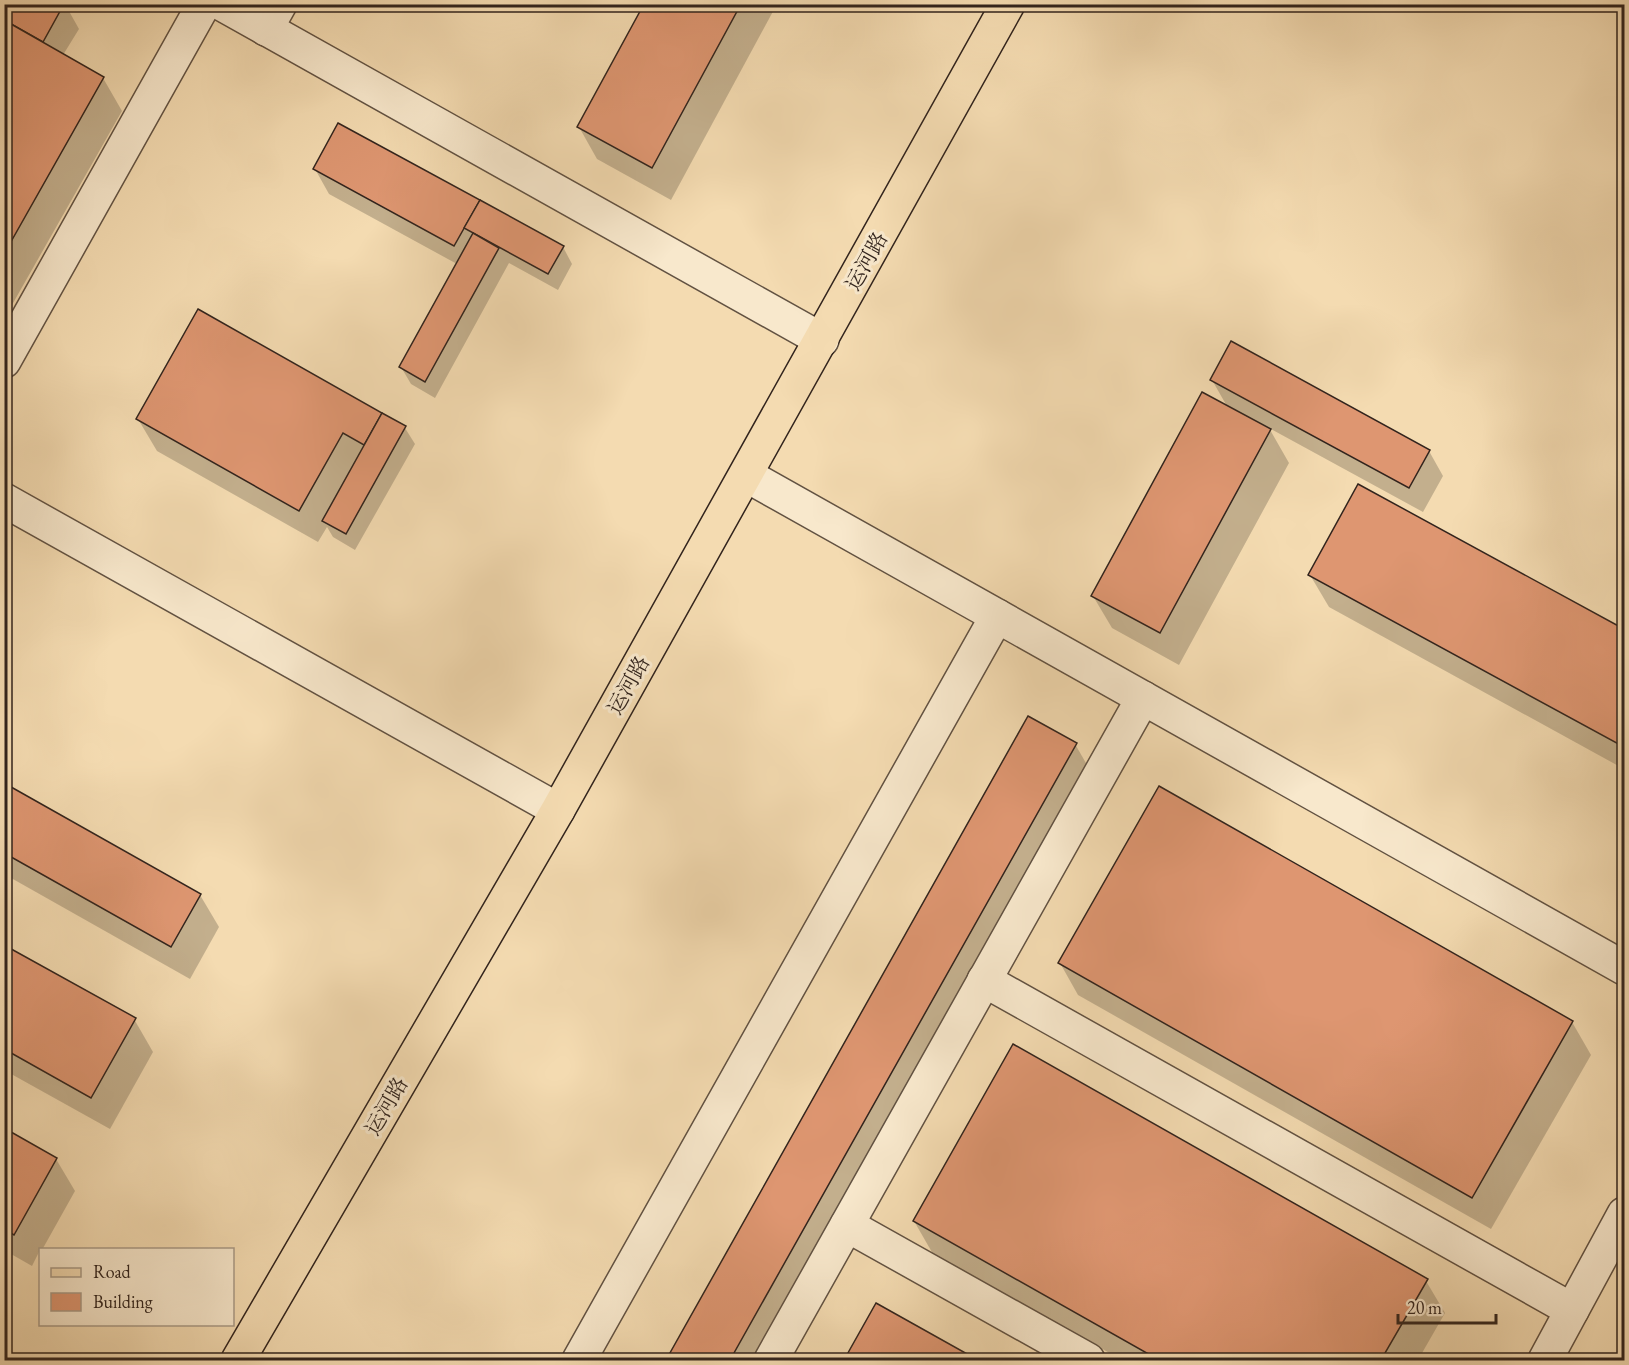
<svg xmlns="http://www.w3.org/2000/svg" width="1629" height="1365" viewBox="0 0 1629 1365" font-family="'EB Garamond','Noto Serif SC',serif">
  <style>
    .shadow { fill: #0003 }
    .building { fill: #de9671; stroke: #32241d; stroke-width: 1.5 }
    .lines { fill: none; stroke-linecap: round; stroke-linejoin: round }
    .minor-casing { stroke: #625242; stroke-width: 36 }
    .major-casing { stroke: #32241d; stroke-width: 36 }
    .minor { stroke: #f8e8cc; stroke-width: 33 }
    .major { stroke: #f4dbb1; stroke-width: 33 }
    .labels { text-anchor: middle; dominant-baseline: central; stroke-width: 6; stroke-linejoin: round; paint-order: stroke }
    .street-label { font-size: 21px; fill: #32241d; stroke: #f8e8cc }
  </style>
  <rect width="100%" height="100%" fill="#f4dbb1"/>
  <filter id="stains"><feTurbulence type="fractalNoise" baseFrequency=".00333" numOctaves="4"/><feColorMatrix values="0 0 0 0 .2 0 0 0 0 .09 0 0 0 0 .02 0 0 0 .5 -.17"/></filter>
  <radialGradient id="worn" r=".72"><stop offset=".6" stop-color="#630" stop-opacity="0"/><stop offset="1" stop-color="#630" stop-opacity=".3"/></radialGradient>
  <!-- shadow -->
  <g class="shadow">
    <polygon points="4,4 65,4 79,29 63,55 103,78 122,111 4,319"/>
    <polygon points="646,4 777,4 671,200 597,159 579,127"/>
    <polygon points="315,169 563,247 572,264 558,290 509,263 435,398 411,384 401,367 457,264 329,194"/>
    <polygon points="198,311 405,428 415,444 355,550 333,537 327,527 318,542 157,451 138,419"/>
    <polygon points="1212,380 1429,451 1443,476 1423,512 1269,428 1289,463 1179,665 1112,628 1093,596 1228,408"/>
    <polygon points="1359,486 1624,631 1624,769 1329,607 1310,575"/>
    <polygon points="1028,718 1075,744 1094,777 767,1360 668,1360"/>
    <polygon points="4,785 200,895 219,927 190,979 4,874"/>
    <polygon points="4,946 134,1019 153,1052 110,1129 4,1070"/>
    <polygon points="1060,963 1572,1022 1591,1055 1491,1229 1078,995"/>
    <polygon points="4,1130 56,1159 75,1191 42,1250 40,1250 32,1266 4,1250"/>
    <polygon points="914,1221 1426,1281 1445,1313 1418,1360 1122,1360 933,1254"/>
    <polygon points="877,1305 975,1360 845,1360"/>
  </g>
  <!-- building -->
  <g class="building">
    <polygon points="4,4 64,4 43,42 4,20"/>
    <polygon points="644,4 741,4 652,168 577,127"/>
    <polygon points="4,20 104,77 4,254"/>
    <polygon points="338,123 480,200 454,246 313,169"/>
    <polygon points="480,200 564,246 548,274 464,228"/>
    <polygon points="473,233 499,248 425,382 399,367"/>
    <polygon points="198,309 382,413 364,445 343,433 299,511 136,419"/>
    <polygon points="1231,341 1430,450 1409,488 1210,380"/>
    <polygon points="1202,392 1271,429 1160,633 1091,596"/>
    <polygon points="382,413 406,426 346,534 322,521"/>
    <polygon points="1358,484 1624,629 1624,747 1308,575"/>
    <polygon points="1028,716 1077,743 730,1360 666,1360"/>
    <polygon points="4,783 201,894 171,947 4,853"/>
    <polygon points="1159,786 1573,1021 1472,1198 1058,963"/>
    <polygon points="4,945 136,1018 91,1098 4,1049"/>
    <polygon points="1013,1044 1428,1279 1381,1360 1159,1360 913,1221"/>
    <polygon points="4,1128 57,1158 14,1235 4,1229"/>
    <polygon points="876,1303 978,1360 844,1360"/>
  </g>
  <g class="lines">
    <!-- minor casing -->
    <g class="minor-casing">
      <g id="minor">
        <polyline points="222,4 822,340"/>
        <polyline points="266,29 280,4"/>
        <polyline points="4,361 204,4"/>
        <polyline points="746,475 1624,968"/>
        <polyline points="4,500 558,810"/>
        <polyline points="984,980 1572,1310"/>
        <polyline points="847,1225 1088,1360"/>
        <polyline points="579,1360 997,616"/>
        <polyline points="771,1360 1143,698"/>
        <polyline points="1545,1360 1624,1214"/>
      </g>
    </g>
    <!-- major casing -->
    <g class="major-casing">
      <polyline id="major" points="238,1360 558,810 1008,4"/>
    </g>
    <!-- minor -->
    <use href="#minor" class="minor"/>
    <!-- major -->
    <use href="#major" class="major"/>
  </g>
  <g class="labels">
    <!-- street labels -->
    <g class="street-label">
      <text transform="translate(866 261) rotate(-61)">运河路</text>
      <text transform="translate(628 685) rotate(-61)">运河路</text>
      <text transform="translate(386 1106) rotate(-60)">运河路</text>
    </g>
  </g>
  <!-- margin -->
  <rect width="1629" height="1365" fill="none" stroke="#f4dbb1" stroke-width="24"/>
  <rect x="6" y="6" width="1617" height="1353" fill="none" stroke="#32241d" stroke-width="3"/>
  <rect x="12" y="12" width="1605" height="1341" fill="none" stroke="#32241d" stroke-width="1.5"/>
  <!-- legend -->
  <rect x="39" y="1248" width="195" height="78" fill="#f8e8cc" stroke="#a99a86" stroke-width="1.5"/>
  <rect x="51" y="1268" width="30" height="9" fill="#f4dbb1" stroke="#a99a86" stroke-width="1.5"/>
  <text x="93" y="1278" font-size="18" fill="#32241d">Road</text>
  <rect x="51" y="1293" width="30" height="18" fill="#de9671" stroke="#a99a86" stroke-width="1.5"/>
  <text x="93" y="1308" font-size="18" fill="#32241d">Building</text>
  <!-- scale -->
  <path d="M1398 1314v9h98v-9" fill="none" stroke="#32241d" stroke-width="3"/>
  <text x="1407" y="1314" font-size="18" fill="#32241d" stroke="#f8e8cc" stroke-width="4.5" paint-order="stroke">20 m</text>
  <rect width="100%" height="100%" filter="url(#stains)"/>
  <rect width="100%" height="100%" fill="url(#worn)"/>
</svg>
